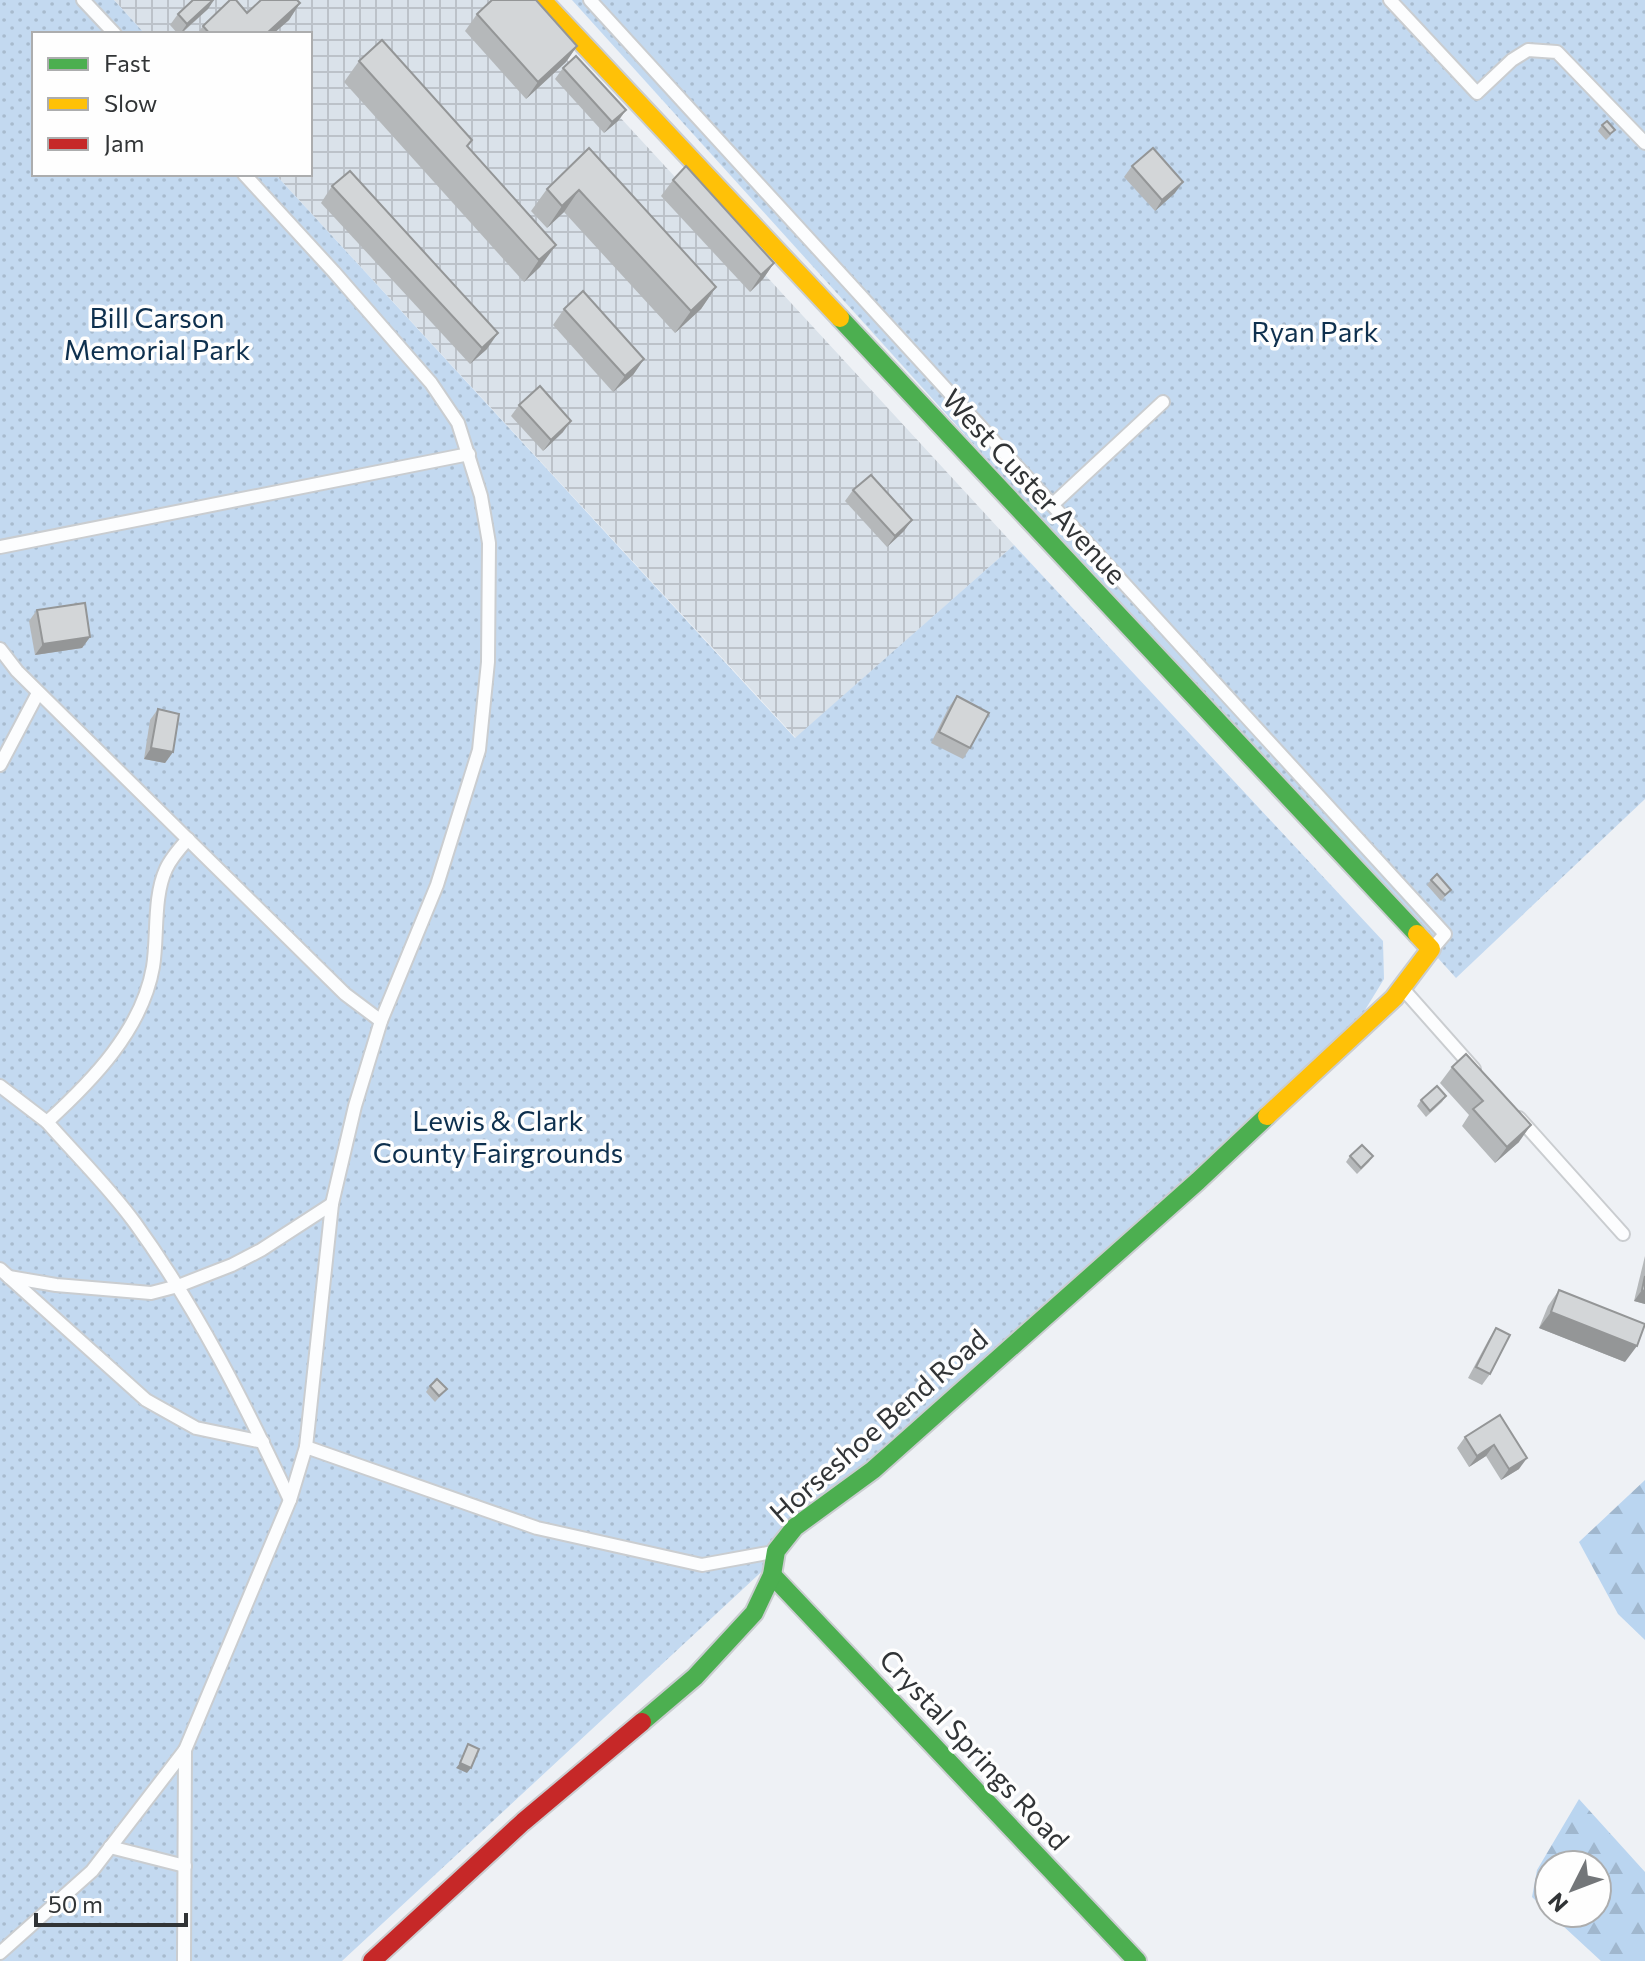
<svg xmlns="http://www.w3.org/2000/svg" width="1645" height="1961" viewBox="0 0 1645 1961" font-family="Commissioner,sans-serif">
  <style>
    .industrial { fill: url(#industrial-grid) }
    .forest { fill: url(#forest-firs) }
    .park { fill: url(#park-dots) }
    .lines { fill: none; stroke-linecap: round; stroke-linejoin: round }
    .lane-casing { stroke: #cacdd0; stroke-width: 16 }
    .fast-casing { stroke: #cacdd0; stroke-width: 22 }
    .slow-casing { stroke: #cacdd0; stroke-width: 22 }
    .jam-casing { stroke: #cacdd0; stroke-width: 22 }
    .lane { stroke: #fcfdfe; stroke-width: 12 }
    .fast { stroke: #4caf50; stroke-width: 18 }
    .slow { stroke: #ffc107; stroke-width: 18 }
    .jam { stroke: #c62828; stroke-width: 18 }
    .wall { fill: #b5b8ba }
    .shaded-wall { fill: #949697 }
    .building { fill: #d3d6d8; stroke: #949697; stroke-width: 2 }
    .labels { text-anchor: middle; dominant-baseline: central; stroke-width: 7; stroke-linejoin: round; paint-order: stroke }
    .park-label { font-size: 28px; fill: #0e304e; stroke: #fefefe }
    .street-label { font-size: 28px; fill: #313436; stroke: #fefefe }
  </style>
  <defs>
    <pattern id="industrial-grid" width="8" height="8" patternUnits="userSpaceOnUse" patternTransform="scale(2)"><rect width="8" height="8" fill="#dae2ea"/><path d="M0 4h8M4 0v8" fill="none" stroke="#bcc2c9"/></pattern>
    <pattern id="forest-firs" width="22" height="20" patternUnits="userSpaceOnUse" patternTransform="scale(2)"><rect width="22" height="20" fill="#bad5f0"/><path d="M5 1l3.5 6h-7zM16 11l3.5 6h-7z" fill="#a0b7ce"/></pattern>
    <pattern id="park-dots" width="8" height="8" patternUnits="userSpaceOnUse" patternTransform="scale(2)"><rect width="8" height="8" fill="#c3d9f0"/><path d="M2 2h.1M6 6h.1" fill="none" stroke="#a8bbce" stroke-width="1.8" stroke-linecap="round"/></pattern>
  </defs>
  <rect width="100%" height="100%" fill="#eef1f5"/>
  <!-- industrial -->
  <polygon class="industrial" points="114,0 512,0 1014,545 796,738 275,174 310,174 310,34 145,34"/>
  <!-- forest -->
  <g class="forest">
    <polygon points="1645,1480 1645,1640 1618,1614 1579,1542"/>
    <polygon points="1579,1799 1645,1872 1645,1961 1601,1961 1549,1913 1597,1913 1597,1865 1549,1865 1549,1913 1532,1897 1537,1870"/>
  </g>
  <!-- park -->
  <g class="park">
    <polygon points="0,0 114,0 145,34 34,34 34,174 275,174 795,738 1014,545 1383,941 1384,979 1362,1015 342,1961 0,1961"/>
    <polygon points="572,0 1645,0 1645,799 1456,978"/>
  </g>
  <g class="lines">
    <!-- lane casing -->
    <g class="lane-casing">
      <g id="lane">
        <polyline points="83,0 115,34"/>
        <polyline points="590,0 1445,934 1433,948"/>
        <polyline points="1390,0 1477,93 1512,60 1528,50 1557,52 1645,143"/>
        <polyline points="1052,505 1163,402"/>
        <polyline points="0,547 469,454"/>
        <polyline points="0,649 17,671 345,994 381,1021"/>
        <polyline points="0,765 38,693"/>
        <path d="M188,839C180,848 171,858 166,869C153,897 158,937 153,967C142,1030 92,1081 47,1122C76,1155 109,1187 135,1223C198,1310 245,1404 290,1500"/>
        <polyline points="1404,990 1474,1069"/>
        <polyline points="0,1086 47,1122"/>
        <polyline points="1519,1118 1623,1234"/>
        <polyline points="0,1269 146,1400 196,1428 263,1442"/>
        <polyline points="9,1277 56,1285 151,1293 178,1286 232,1265 261,1250 332,1204"/>
        <polyline points="306,1447 537,1528 702,1565 773,1552"/>
        <polyline points="110,1847 185,1866"/>
        <polyline points="0,1953 92,1871 185,1750"/>
        <polyline points="184,1961 185,1750 290,1500 306,1447 332,1204 355,1106 381,1021 437,885 479,750 488,662 489,543 481,496 458,423 431,383 334,272 244,174"/>
      </g>
    </g>
    <!-- fast casing -->
    <g class="fast-casing">
      <g id="fast">
        <polyline points="840,318 1417,934"/>
        <polyline points="772,1575 1137,1961"/>
        <polyline points="642,1722 695,1677 754,1613 772,1575 776,1551 795,1527 873,1470 1198,1181 1267,1116"/>
      </g>
    </g>
    <!-- slow casing -->
    <g class="slow-casing">
      <g id="slow">
        <polyline points="542,0 840,318"/>
        <polyline points="1267,1116 1394,998 1431,949 1417,934"/>
      </g>
    </g>
    <!-- jam casing -->
    <g class="jam-casing">
      <polyline id="jam" points="372,1961 523,1822 642,1722"/>
    </g>
    <!-- lane -->
    <use href="#lane" class="lane"/>
    <!-- fast -->
    <use href="#fast" class="fast"/>
    <!-- slow -->
    <use href="#slow" class="slow"/>
    <!-- jam -->
    <use href="#jam" class="jam"/>
  </g>
  <!-- wall -->
  <g class="wall">
    <polygon points="300,3 289,20 273,34 197,34 203,26 247,13"/>
    <polygon points="208,9 181,34 178,34 170,25 178,14"/>
    <polygon points="477,14 577,46 566,62 526,99 465,31"/>
    <polygon points="359,61 467,147 556,245 540,267 524,282 344,82"/>
    <polygon points="563,68 626,110 618,121 604,133 555,79"/>
    <polygon points="1602,125 1611,135 1606,140 1598,131"/>
    <polygon points="589,148 716,287 701,309 675,333 564,212 547,228 531,211 547,189"/>
    <polygon points="1132,166 1175,193 1155,211 1124,177"/>
    <polygon points="673,180 774,263 763,279 750,292 661,196"/>
    <polygon points="332,186 487,349 470,364 321,203"/>
    <polygon points="564,309 644,359 633,375 613,392 553,325"/>
    <polygon points="519,405 563,432 543,451 511,416"/>
    <polygon points="853,490 904,531 887,547 845,501"/>
    <polygon points="37,610 90,637 82,648 35,655 29,621"/>
    <polygon points="957,696 970,748 963,759 931,743 949,707"/>
    <polygon points="158,709 173,752 165,763 144,759 150,720"/>
    <polygon points="1431,880 1451,890 1441,901 1427,885"/>
    <polygon points="1452,1067 1519,1142 1495,1163 1462,1126 1469,1115 1440,1083"/>
    <polygon points="1446,1096 1442,1102 1426,1117 1417,1106 1421,1100"/>
    <polygon points="1350,1156 1373,1156 1369,1162 1357,1174 1346,1162"/>
    <polygon points="1645,1256 1645,1304 1634,1301"/>
    <polygon points="1559,1290 1625,1362 1539,1328 1548,1306"/>
    <polygon points="1496,1328 1490,1374 1482,1385 1468,1378 1489,1339"/>
    <polygon points="430,1386 447,1389 435,1402 426,1392"/>
    <polygon points="1500,1415 1519,1469 1501,1480 1486,1456 1469,1467 1457,1448 1465,1437"/>
  </g>
  <!-- shaded-wall -->
  <g class="shaded-wall">
    <polygon points="214,0 208,9 180,34 187,24"/>
    <polygon points="300,3 289,20 273,34 266,34"/>
    <polygon points="577,46 566,62 526,99 538,82"/>
    <polygon points="626,110 618,121 604,133 612,122"/>
    <polygon points="1183,182 1175,193 1155,211 1162,200"/>
    <polygon points="579,190 564,212 547,228 562,206"/>
    <polygon points="556,245 540,267 524,282 539,260"/>
    <polygon points="774,263 763,279 750,292 761,275"/>
    <polygon points="716,287 701,309 675,333 691,311"/>
    <polygon points="498,333 487,349 470,364 482,348"/>
    <polygon points="644,359 633,375 613,392 625,376"/>
    <polygon points="571,421 563,432 543,451 551,440"/>
    <polygon points="912,520 904,531 887,547 895,536"/>
    <polygon points="90,637 82,648 35,655 43,644"/>
    <polygon points="151,748 173,752 165,763 144,759"/>
    <polygon points="1531,1125 1519,1142 1495,1163 1507,1147"/>
    <polygon points="1642,1290 1645,1291 1645,1304 1634,1301"/>
    <polygon points="1551,1312 1637,1346 1625,1362 1539,1328"/>
    <polygon points="1494,1445 1486,1456 1469,1467 1477,1456"/>
    <polygon points="1527,1458 1519,1469 1501,1480 1509,1469"/>
    <polygon points="460,1763 471,1768 467,1773 456,1768"/>
  </g>
  <!-- building -->
  <g class="building">
    <polygon points="193,0 213,0 187,24 178,14"/>
    <polygon points="230,0 236,0 247,13 261,0 297,0 300,3 266,34 210,34 203,26"/>
    <polygon points="492,0 536,0 577,46 538,82 477,14"/>
    <polygon points="382,40 472,140 467,146 556,245 539,260 359,61"/>
    <polygon points="576,56 626,110 612,122 563,68"/>
    <polygon points="1607,121 1615,130 1610,134 1602,125"/>
    <polygon points="589,148 716,287 691,311 579,190 562,206 547,189"/>
    <polygon points="1153,148 1183,182 1162,200 1132,166"/>
    <polygon points="686,166 774,263 761,275 673,180"/>
    <polygon points="350,171 498,333 482,348 332,186"/>
    <polygon points="583,291 644,359 625,376 564,309"/>
    <polygon points="540,386 571,421 551,440 519,405"/>
    <polygon points="871,475 912,520 895,536 853,490"/>
    <polygon points="85,603 90,637 43,644 37,610"/>
    <polygon points="957,696 989,713 970,748 939,732"/>
    <polygon points="158,709 179,714 173,752 151,748"/>
    <polygon points="1437,874 1451,890 1445,895 1431,880"/>
    <polygon points="1466,1054 1531,1125 1507,1147 1473,1109 1483,1101 1452,1067"/>
    <polygon points="1437,1086 1446,1096 1430,1111 1421,1100"/>
    <polygon points="1362,1145 1373,1156 1361,1168 1350,1156"/>
    <polygon points="1645,1276 1645,1291 1642,1290"/>
    <polygon points="1559,1290 1645,1324 1637,1346 1551,1312"/>
    <polygon points="1496,1328 1510,1335 1490,1374 1476,1367"/>
    <polygon points="437,1379 447,1389 439,1396 430,1386"/>
    <polygon points="1500,1415 1527,1458 1509,1469 1494,1445 1477,1456 1465,1437"/>
    <polygon points="468,1744 479,1749 471,1768 460,1763"/>
  </g>
  <g class="labels">
    <!-- park labels -->
    <g class="park-label">
      <text x="157" y="317">Bill Carson<tspan x="157" dy="32">Memorial Park</tspan></text>
      <text x="1315" y="331">Ryan Park</text>
      <text x="498" y="1120">Lewis &amp; Clark<tspan x="498" dy="32">County Fairgrounds</tspan></text>
    </g>
    <!-- street labels -->
    <g class="street-label">
      <text transform="translate(1035 486) rotate(47)">West Custer Avenue</text>
      <text transform="translate(878 1425) rotate(-41)">Horseshoe Bend Road</text>
      <text transform="translate(975 1749) rotate(47)">Crystal Springs Road</text>
    </g>
  </g>
  <!-- legend -->
  <rect x="32" y="32" width="280" height="144" fill="#fefefe" stroke="#acadae" stroke-width="2"/>
  <rect x="48" y="58" width="40" height="12" fill="#4caf50" stroke="#acadae" stroke-width="2"/>
  <text x="104" y="72" font-size="24" fill="#313436">Fast</text>
  <rect x="48" y="98" width="40" height="12" fill="#ffc107" stroke="#acadae" stroke-width="2"/>
  <text x="104" y="112" font-size="24" fill="#313436">Slow</text>
  <rect x="48" y="138" width="40" height="12" fill="#c62828" stroke="#acadae" stroke-width="2"/>
  <text x="104" y="152" font-size="24" fill="#313436">Jam</text>
  <!-- north arrow -->
  <g transform="translate(1573 1889) rotate(228)"><circle r="38" fill="#fefefe" stroke="#acadae" stroke-width="2"/>
  <path d="M0-6L14 30L0 20L-14 30Z" fill="#737679"/>
  <text y="-12" font-size="22" font-weight="bold" text-anchor="middle" fill="#313436">N</text>
  </g>
  <!-- scale -->
  <path d="M36 1913v12h150v-12" fill="none" stroke="#313436" stroke-width="4"/>
  <text x="48" y="1913" font-size="24" fill="#313436" stroke="#fefefe" stroke-width="6" paint-order="stroke">50 m</text>
</svg>
